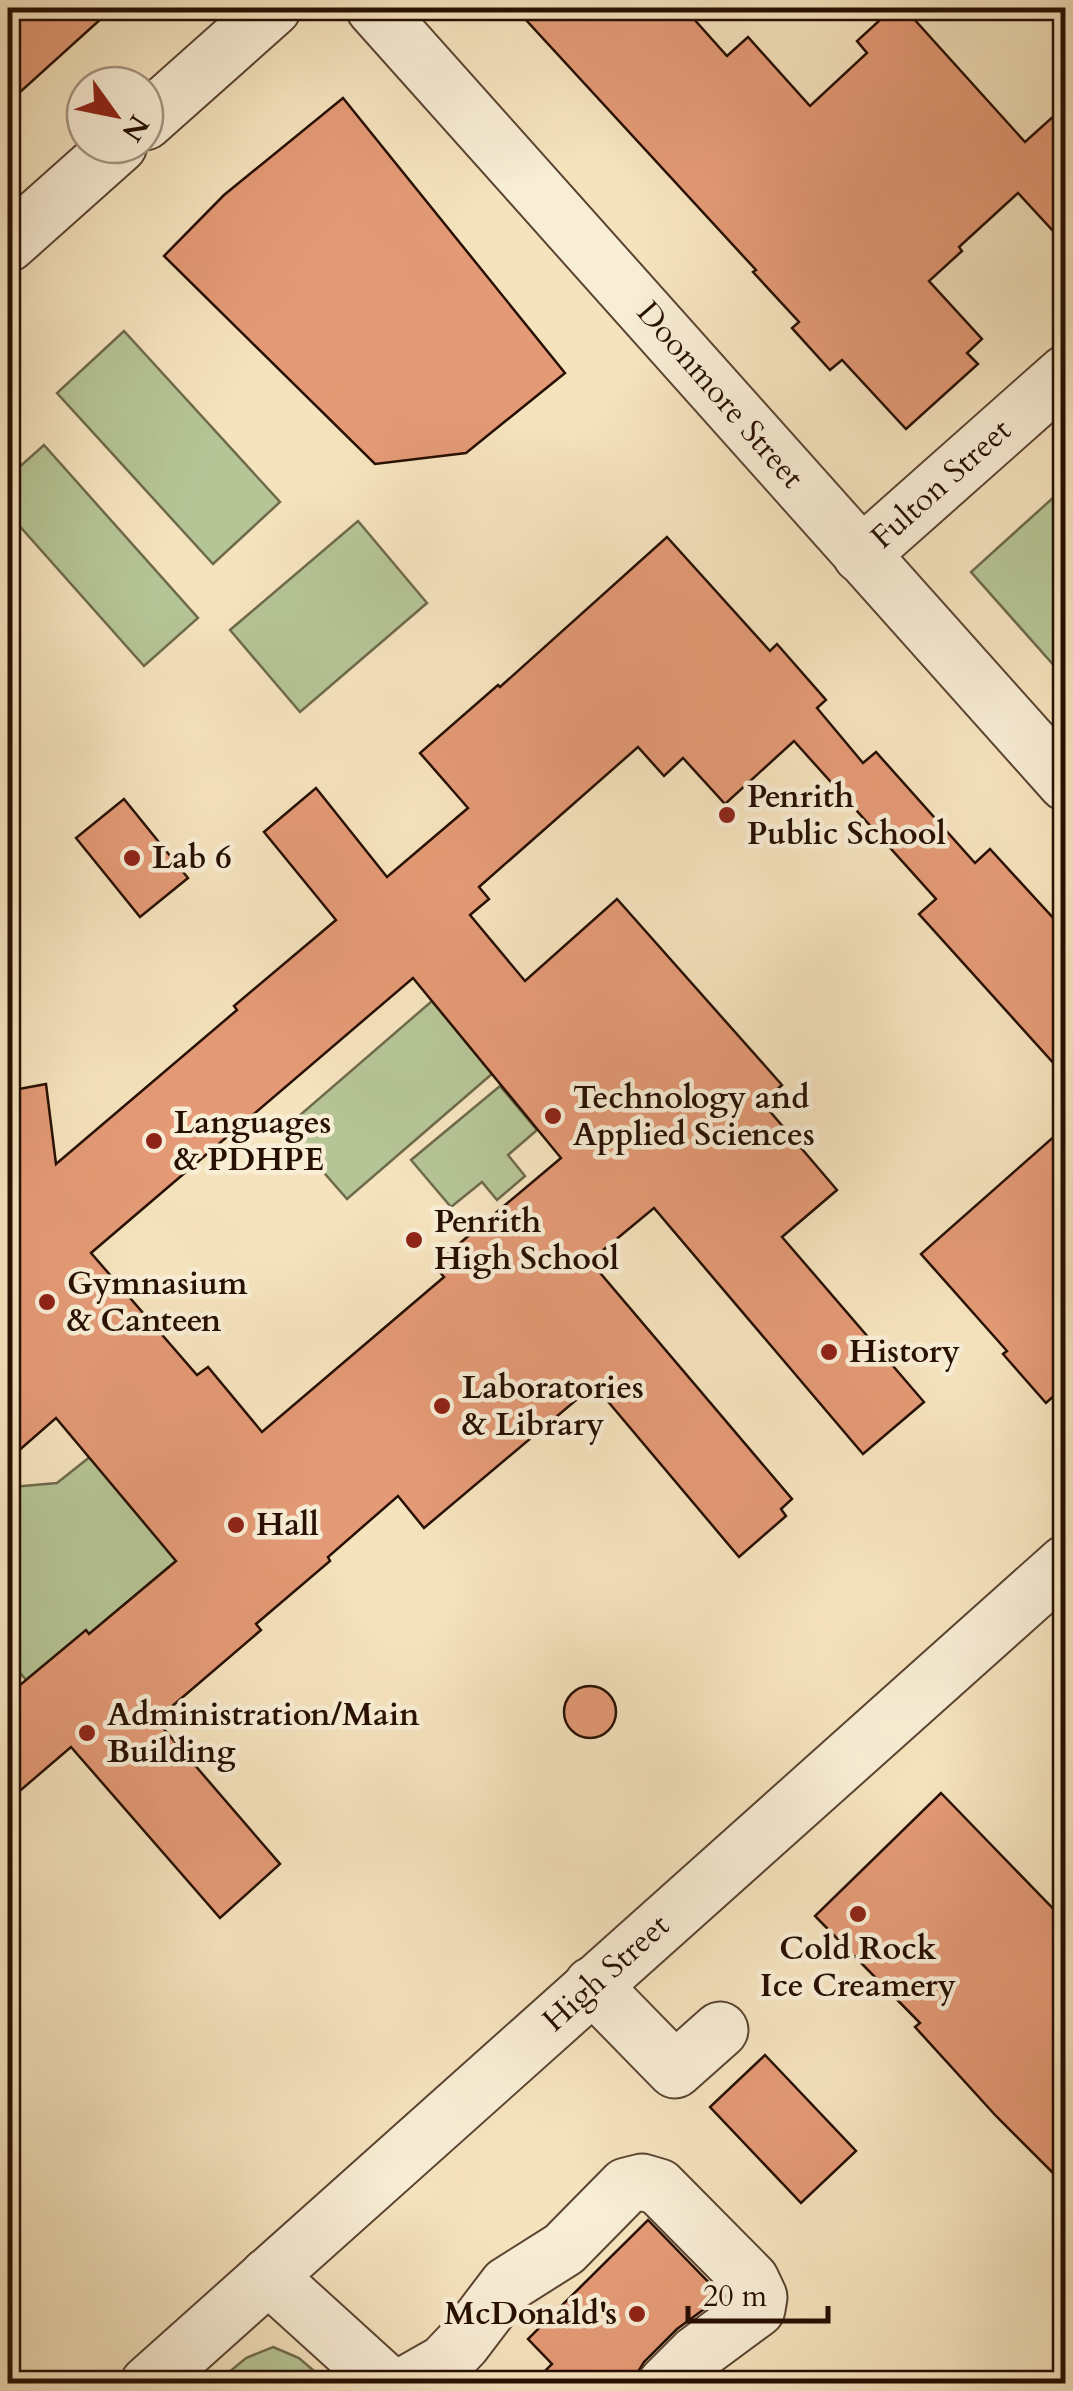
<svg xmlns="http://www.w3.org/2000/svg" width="1073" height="2391" viewBox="0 0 1073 2391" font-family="Cardo,serif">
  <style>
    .green { fill: #b6c596; stroke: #6e6a4c; stroke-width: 2.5 }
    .building { fill: #e49a76; stroke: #270f02; stroke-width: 2.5; fill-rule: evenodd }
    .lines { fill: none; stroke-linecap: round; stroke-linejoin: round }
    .minor-casing { stroke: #5a4431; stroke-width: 59 }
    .minor { stroke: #f8edd5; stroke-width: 55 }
    .poi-dot { fill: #8f2418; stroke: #f8edd5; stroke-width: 4 }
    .labels { text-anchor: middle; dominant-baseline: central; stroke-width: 9; stroke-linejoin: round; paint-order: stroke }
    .street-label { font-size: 32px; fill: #270f02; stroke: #f8edd5 }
    .poi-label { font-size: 32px; font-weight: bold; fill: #270f02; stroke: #f8edd5; text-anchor: start }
  </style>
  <rect width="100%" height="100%" fill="#f5e3be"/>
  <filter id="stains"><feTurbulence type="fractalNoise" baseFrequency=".002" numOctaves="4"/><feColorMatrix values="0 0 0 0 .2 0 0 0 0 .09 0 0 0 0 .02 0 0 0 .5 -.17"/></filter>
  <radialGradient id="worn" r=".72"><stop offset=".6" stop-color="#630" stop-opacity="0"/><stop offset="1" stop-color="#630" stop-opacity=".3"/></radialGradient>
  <!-- green -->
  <g class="green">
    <polygon points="124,331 280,502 213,564 57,393"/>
    <polygon points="44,445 198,618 144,666 8,513 8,477"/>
    <polygon points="1065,487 1065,678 971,572"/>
    <polygon points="358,521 427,603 300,712 230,630"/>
    <polygon points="432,1001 493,1073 347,1199 285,1128"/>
    <polygon points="500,1086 537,1130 508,1155 525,1176 497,1200 482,1182 451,1207 411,1160"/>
    <polygon points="91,1456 176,1561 89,1634 85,1631 26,1680 8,1658 8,1490 12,1487 57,1483"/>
    <polygon points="273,2347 299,2358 328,2383 216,2383 246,2358"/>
  </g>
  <!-- building -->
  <g class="building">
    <polygon points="8,8 113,8 8,103"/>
    <polygon points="515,8 684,8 727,56 748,37 810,106 867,53 857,41 893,8 904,8 1025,142 1066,105 1066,245 1018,193 959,247 962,251 929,281 982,339 967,353 978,364 906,429 842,360 830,370 792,328 799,322 753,272 756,270"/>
    <polygon points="343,98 565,373 466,453 375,464 164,256 224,195"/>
    <path d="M667,537L770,651L777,644L826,700L817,708L863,763L876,752L975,863L990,849L1066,932V1077L919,914L936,899L794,741L725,804L683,758L664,776L638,747L479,887L489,899L470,915L525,981L617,899L782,1085L762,1102L837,1190L782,1237L924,1402L863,1454L654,1208L590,1261L792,1499L781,1509L786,1516L739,1557L594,1385L424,1528L398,1496L328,1557L330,1561L256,1624L261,1630L156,1720L280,1864L220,1918L71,1747L8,1801V1695L86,1630L89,1634L176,1561L56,1418L8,1460V1091L46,1084L56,1164L237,1010L234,1006L336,920L264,832L316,788L387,877L468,808L420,753L498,685L500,687ZM413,978L561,1158L434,1265L444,1277L262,1432L208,1367L197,1375L91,1253Z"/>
    <polygon points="124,799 188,878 140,917 76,838"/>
    <polygon points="1066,1126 1066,1385 1046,1403 1003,1354 1007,1351 921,1254"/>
    <circle cx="590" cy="1712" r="26"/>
    <polygon points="941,1793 1066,1922 1066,2186 996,2116 915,2027 920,2023 815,1916"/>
    <polygon points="765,2055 856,2151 801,2203 710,2107"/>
    <polygon points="648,2220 722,2296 677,2329 644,2362 636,2375 636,2384 532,2384 552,2364 528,2339"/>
  </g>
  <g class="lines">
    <!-- minor casing -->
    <g class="minor-casing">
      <g id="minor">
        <polyline points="374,8 1066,783"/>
        <polyline points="145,122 273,8"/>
        <polyline points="8,244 119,145"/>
        <polyline points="861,555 1066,373"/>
        <polyline points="592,1985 675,2070 720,2030"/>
        <polyline points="268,2276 387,2384"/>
        <polyline points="148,2384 1066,1563"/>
        <polyline points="407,2384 444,2363 463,2343 507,2285 564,2249 626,2186 642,2182 659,2187 751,2280 759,2297 757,2309 696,2354 666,2384"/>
      </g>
    </g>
    <!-- minor -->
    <use href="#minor" class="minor"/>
  </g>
  <!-- markers -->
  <g class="poi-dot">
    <circle cx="727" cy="815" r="10"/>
    <circle cx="132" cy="858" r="10"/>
    <circle cx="553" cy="1116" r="10"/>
    <circle cx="154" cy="1141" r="10"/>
    <circle cx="414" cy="1240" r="10"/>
    <circle cx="47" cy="1302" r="10"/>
    <circle cx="829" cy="1352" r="10"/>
    <circle cx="442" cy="1406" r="10"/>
    <circle cx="236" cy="1525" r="10"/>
    <circle cx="87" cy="1733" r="10"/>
    <circle cx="858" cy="1914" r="10"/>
    <circle cx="637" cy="2314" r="10"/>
  </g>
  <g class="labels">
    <!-- street labels -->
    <g class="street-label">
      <text transform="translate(720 395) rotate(49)">Doonmore Street</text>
      <text transform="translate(941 484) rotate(-42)">Fulton Street</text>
      <text transform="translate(606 1973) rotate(-42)">High Street</text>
    </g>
    <!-- poi labels -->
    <g class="poi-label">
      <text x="747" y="797">Penrith<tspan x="747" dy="37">Public School</tspan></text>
      <text x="152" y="858">Lab 6</text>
      <text x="573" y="1098">Technology and<tspan x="573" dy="37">Applied Sciences</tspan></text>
      <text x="174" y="1123">Languages<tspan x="174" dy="37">&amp; PDHPE</tspan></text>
      <text x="434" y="1222">Penrith<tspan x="434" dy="37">High School</tspan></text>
      <text x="67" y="1284">Gymnasium<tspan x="67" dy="37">&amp; Canteen</tspan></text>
      <text x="849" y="1352">History</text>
      <text x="462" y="1388">Laboratories<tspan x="462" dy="37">&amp; Library</tspan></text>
      <text x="256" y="1525">Hall</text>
      <text x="107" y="1715">Administration/Main<tspan x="107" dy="37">Building</tspan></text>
      <text x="858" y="1949" text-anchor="middle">Cold Rock<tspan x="858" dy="37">Ice Creamery</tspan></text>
      <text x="617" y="2314" text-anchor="end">McDonald's</text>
    </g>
  </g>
  <!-- margin -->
  <rect width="1073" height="2391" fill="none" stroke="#f5e3be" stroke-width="40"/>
  <rect x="10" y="10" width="1053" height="2371" fill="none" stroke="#270f02" stroke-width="5"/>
  <rect x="20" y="20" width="1033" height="2351" fill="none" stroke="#270f02" stroke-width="2.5"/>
  <!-- north arrow -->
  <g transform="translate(115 115) rotate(123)"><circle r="48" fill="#f8edd5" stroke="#a49481" stroke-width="2.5"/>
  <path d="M0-8L18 38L0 25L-18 38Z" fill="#8f2418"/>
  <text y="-15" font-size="28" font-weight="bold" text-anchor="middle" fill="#270f02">N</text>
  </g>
  <!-- scale -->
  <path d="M688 2306v15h140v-15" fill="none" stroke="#270f02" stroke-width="5"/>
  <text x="703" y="2306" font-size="30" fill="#270f02" stroke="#f8edd5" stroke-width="8" paint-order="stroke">20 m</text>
  <rect width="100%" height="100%" filter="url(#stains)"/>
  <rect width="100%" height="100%" fill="url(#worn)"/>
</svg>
